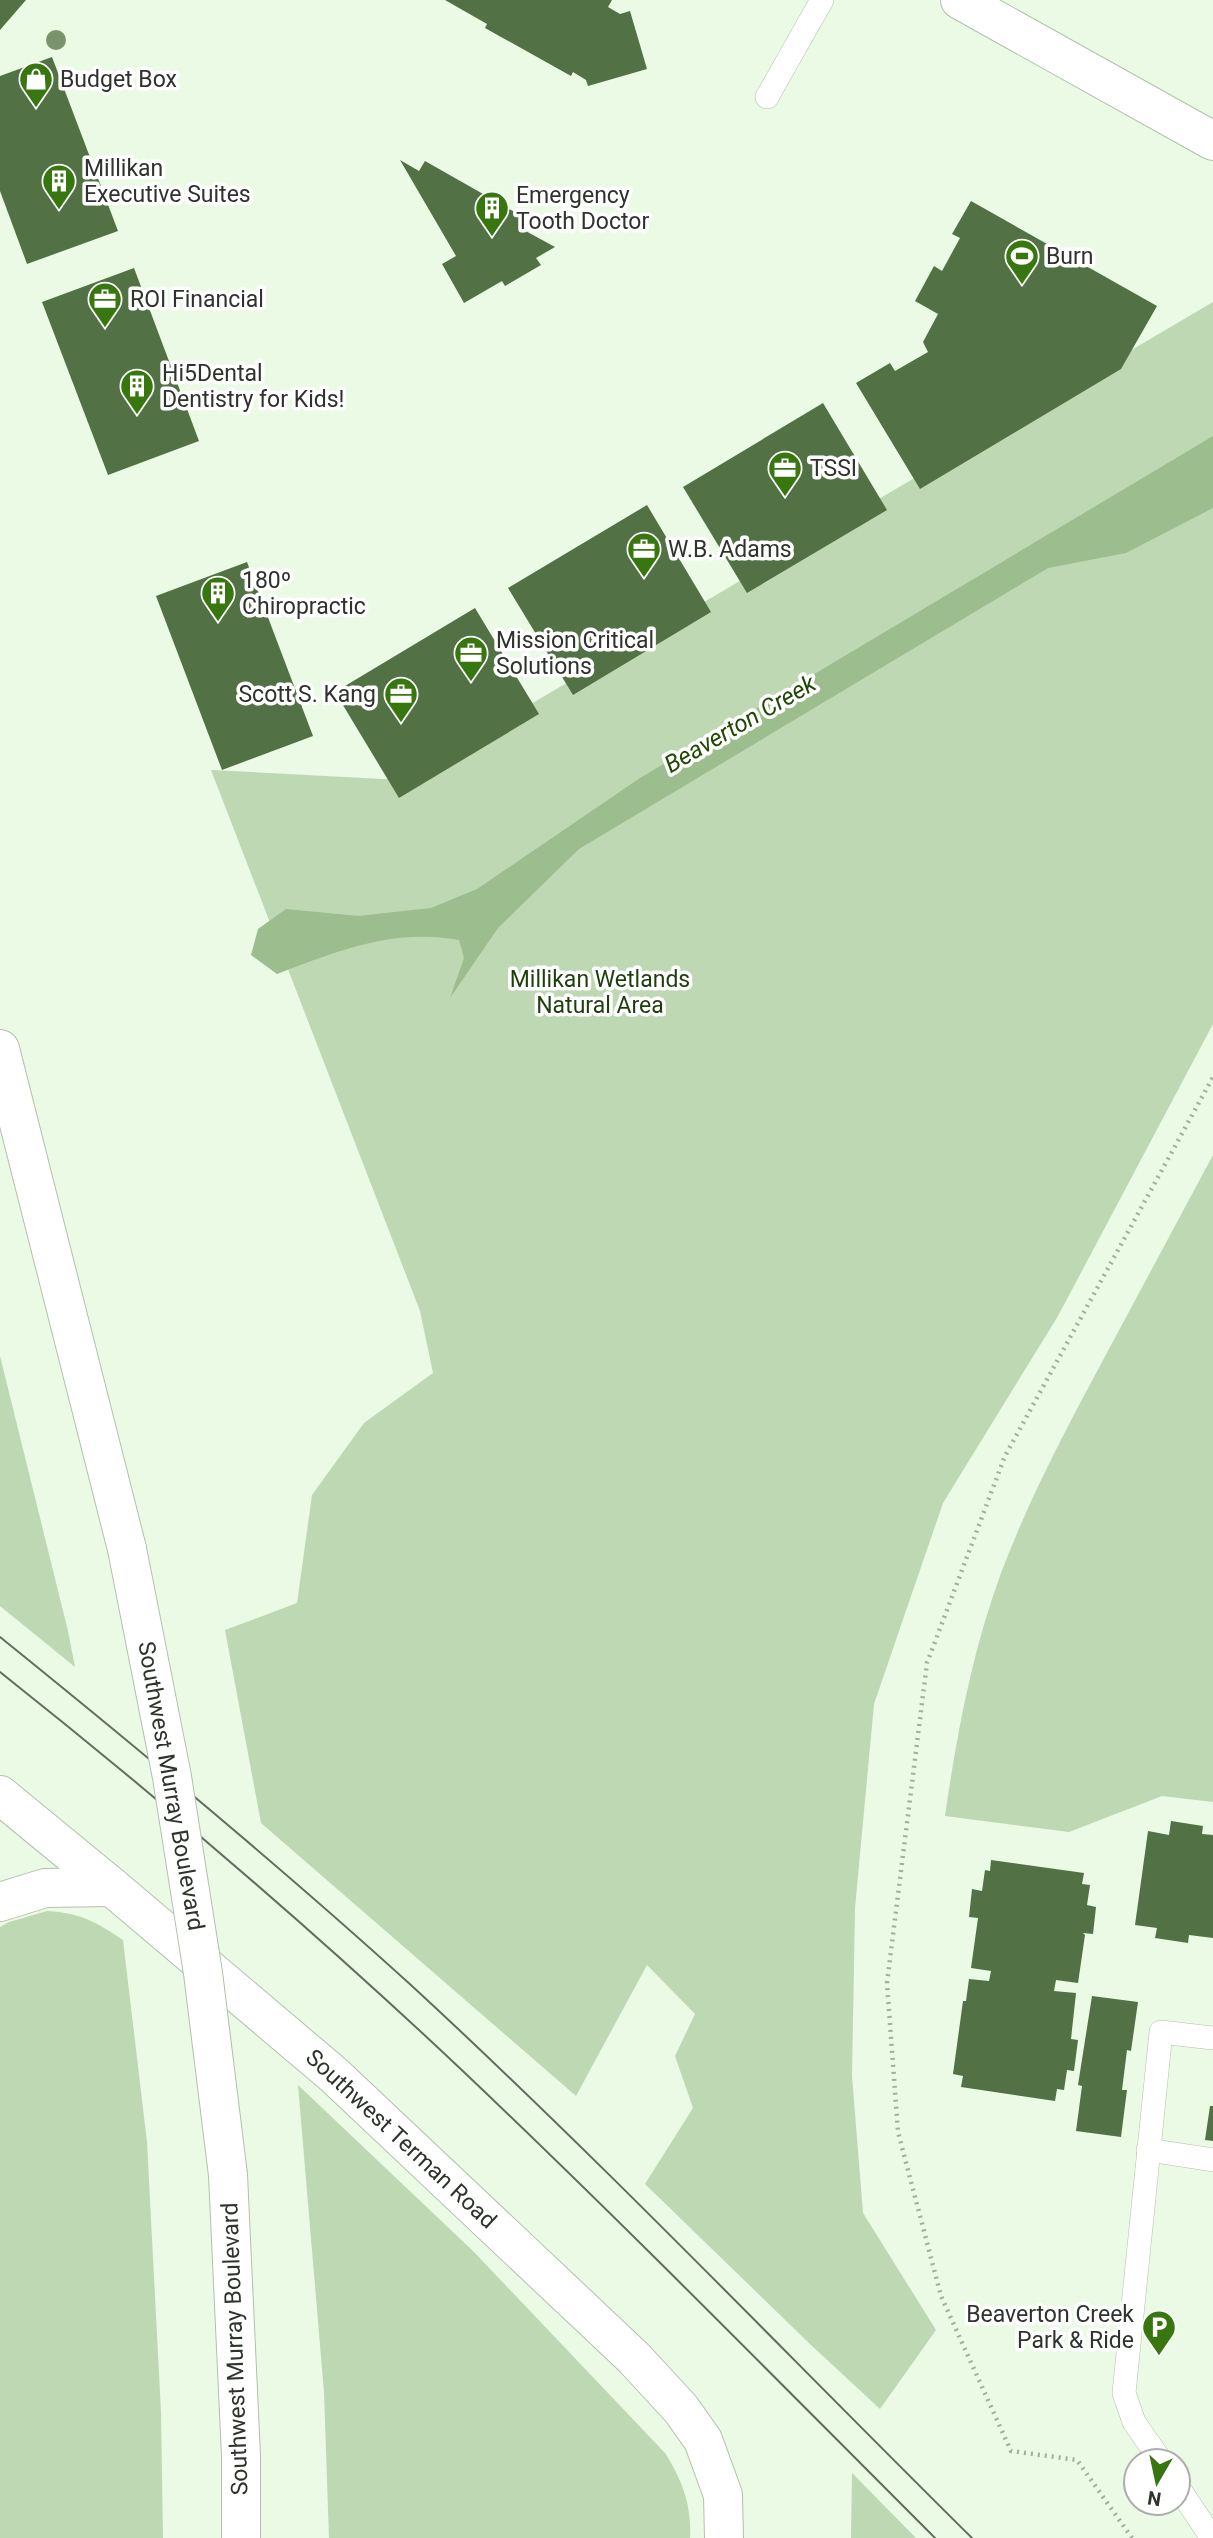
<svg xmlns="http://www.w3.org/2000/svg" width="1213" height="2538" viewBox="0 0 1213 2538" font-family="Roboto,sans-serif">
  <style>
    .green { fill: #bed8b3 }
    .water { fill: #9cbd8e }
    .building { fill: #527145 }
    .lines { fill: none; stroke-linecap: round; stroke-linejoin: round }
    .lane-casing { stroke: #b1c1ab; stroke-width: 24 }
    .secondary-casing { stroke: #b1c1ab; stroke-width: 40 }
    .primary-casing { stroke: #b1c1ab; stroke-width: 40 }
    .path { stroke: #a3af9e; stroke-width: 4.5; stroke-dasharray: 2 5; stroke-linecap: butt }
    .lane { stroke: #fff; stroke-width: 23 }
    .secondary { stroke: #fff; stroke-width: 38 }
    .primary { stroke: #fff; stroke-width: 38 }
    .tram { stroke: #636c60; stroke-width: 2 }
    .primary-bridge-casing { stroke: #b1c1ab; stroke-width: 40; stroke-linecap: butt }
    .primary-bridge { stroke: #fff; stroke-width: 38 }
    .tree { fill: #7a936d }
    .labels { text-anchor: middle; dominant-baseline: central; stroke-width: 7; stroke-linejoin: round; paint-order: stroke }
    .poi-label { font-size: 23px; fill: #2e342c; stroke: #fff; text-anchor: start }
    .park-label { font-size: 23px; fill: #1e3e0c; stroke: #fff }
    .street-label { font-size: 23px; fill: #2e342c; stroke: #fff }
    .water-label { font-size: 24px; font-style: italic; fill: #1f4903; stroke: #fff }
  </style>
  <rect width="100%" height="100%" fill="#eafae4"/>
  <!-- green -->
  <g class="green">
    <polygon points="1213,302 1213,1024 1058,1316 943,1503 874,1704 855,1908 852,2076 863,2213 936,2330 880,2409 811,2345 645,2184 693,2108 675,2056 695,2014 647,1965 576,2096 261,1823 225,1630 297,1603 312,1495 364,1423 433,1373 420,1311 211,770 402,780"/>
    <path d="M1213,1155V1802L1162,1796L1069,1832L945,1816C957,1733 972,1652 1001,1573C1029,1499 1065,1431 1102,1362C1139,1293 1176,1224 1213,1155Z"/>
    <polygon points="0,1356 68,1631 75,1667 0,1606"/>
    <path d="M47,1911C81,1913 96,1922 123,1940L147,2142L161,2412L163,2538H0V1927L9,1922Z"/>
    <path d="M298,2085L473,2251L665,2453C682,2480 692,2505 690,2538H329L324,2392Z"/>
    <polygon points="852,2473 916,2538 851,2538"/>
  </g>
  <!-- water -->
  <path class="water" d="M1213,436V508L1126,553L1048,568L579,849L498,928L450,998L464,958L459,940C393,928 337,951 277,974L251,955L258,929L286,909L358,916L431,908L477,889L640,778Z"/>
  <!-- building -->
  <g class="building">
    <polygon points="0,0 26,0 0,30"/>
    <polygon points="445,0 612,0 608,7 620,14 630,11 647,69 588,86 586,80 573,72 571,76 485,28 487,24"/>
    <polygon points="52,57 118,231 27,264 0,191 0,76"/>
    <polygon points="400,160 419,171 425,161 527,219 522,229 555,247 536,258 541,265 505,286 502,281 464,303 442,264 456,256"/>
    <polygon points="971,201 1157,306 1121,369 920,489 856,383 890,363 895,371 928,352 923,342 938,314 915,301 934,266 942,271 960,238 952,234"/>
    <polygon points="134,268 199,441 108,475 42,302"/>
    <polygon points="823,403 887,510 747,593 683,487"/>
    <polygon points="647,505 711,612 573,695 508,588"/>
    <polygon points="247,562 313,736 222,770 156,596"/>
    <polygon points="475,608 539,714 399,798 335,692"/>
    <polygon points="1171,1821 1203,1826 1202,1834 1213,1835 1213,1938 1189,1935 1188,1943 1155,1938 1157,1928 1135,1925 1148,1831 1169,1835"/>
    <polygon points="991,1860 1084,1873 1082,1884 1090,1885 1087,1905 1096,1907 1093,1934 1083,1933 1085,1935 1078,1983 1056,1980 1054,1991 1076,1993 1071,2039 1078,2040 1074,2071 1067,2070 1064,2090 1057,2089 1055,2101 961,2087 963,2076 953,2074 963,2001 966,2001 969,1979 989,1981 991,1971 971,1968 978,1918 969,1917 972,1889 982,1891 985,1870 990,1871"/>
    <polygon points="1092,1996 1138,2002 1131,2051 1127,2050 1122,2090 1127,2090 1121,2137 1076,2131 1082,2086 1078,2085"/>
    <polygon points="1210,2106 1213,2106 1213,2141 1205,2140"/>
  </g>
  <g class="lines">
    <!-- lane casing -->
    <g class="lane-casing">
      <g id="lane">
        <polyline points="767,97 822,0"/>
        <polyline points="1148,2150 1213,2160"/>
        <polyline points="1161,2461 1134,2422 1124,2393 1161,2032 1213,2038"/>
        <polyline points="1178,2487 1212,2538"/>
      </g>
    </g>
    <!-- secondary casing -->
    <g class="secondary-casing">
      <g id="secondary">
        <polyline points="960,0 1213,141"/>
        <polyline points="0,1795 112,1887 334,2075 634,2358 681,2409 703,2440 723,2495 724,2538"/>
        <polyline points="0,1902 45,1888 112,1887"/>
      </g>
    </g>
    <!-- primary casing -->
    <g class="primary-casing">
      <g id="primary">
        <polyline points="0,1049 127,1549"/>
        <polyline points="228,2175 241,2456 241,2538"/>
      </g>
    </g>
    <!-- path -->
    <polyline class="path" points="1132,2538 1077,2460 1011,2451 941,2296 898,2132 887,1983 927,1663 1005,1456 1213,1077"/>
    <!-- lane -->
    <use href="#lane" class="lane"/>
    <!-- secondary -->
    <use href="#secondary" class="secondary"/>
    <!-- primary -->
    <use href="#primary" class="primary"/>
    <!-- tram -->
    <g class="tram">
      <path d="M0,1637C140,1750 279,1865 412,1986C605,2164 786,2354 972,2538"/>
      <path d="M0,1672C160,1799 317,1933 466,2074C625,2225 779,2382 935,2538"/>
    </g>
    <!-- primary-bridge casing -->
    <g class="primary-bridge-casing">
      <polyline id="primary-bridge" points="127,1549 172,1777 203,1973 228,2175"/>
    </g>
    <!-- primary-bridge -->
    <use href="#primary-bridge" class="primary-bridge"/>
  </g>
  <!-- trees -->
  <circle class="tree" cx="56" cy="40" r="10"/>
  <!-- icons -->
  <defs>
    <g id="shop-pin" transform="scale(1.75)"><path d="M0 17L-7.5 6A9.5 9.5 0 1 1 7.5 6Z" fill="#387610" stroke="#fff"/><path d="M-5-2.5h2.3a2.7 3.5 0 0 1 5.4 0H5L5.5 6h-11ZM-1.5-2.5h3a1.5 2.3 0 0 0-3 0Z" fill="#fff"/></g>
    <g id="building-pin" transform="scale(1.75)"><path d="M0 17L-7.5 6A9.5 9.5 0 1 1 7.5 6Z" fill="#387610" stroke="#fff"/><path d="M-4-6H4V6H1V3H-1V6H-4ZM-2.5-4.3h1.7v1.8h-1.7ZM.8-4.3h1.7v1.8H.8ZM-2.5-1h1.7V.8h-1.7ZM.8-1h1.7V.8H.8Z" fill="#fff"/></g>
    <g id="stadium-pin" transform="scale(1.75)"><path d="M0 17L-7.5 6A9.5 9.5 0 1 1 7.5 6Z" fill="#387610" stroke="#fff"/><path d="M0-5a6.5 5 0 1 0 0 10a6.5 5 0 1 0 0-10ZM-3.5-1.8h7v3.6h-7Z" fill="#fff"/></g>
    <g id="office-pin" transform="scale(1.75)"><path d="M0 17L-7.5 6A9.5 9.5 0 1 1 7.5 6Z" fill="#387610" stroke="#fff"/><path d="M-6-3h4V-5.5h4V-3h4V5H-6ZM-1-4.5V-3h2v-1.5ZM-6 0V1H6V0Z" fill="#fff"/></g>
    <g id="parking-pin" transform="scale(1.75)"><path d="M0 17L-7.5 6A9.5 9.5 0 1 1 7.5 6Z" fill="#387610" stroke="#fff"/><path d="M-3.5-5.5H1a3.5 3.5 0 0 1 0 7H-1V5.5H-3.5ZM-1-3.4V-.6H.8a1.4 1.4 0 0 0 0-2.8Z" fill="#fff"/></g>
  </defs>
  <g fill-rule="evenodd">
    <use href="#shop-pin" x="36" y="79"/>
    <use href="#building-pin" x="59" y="181"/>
    <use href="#building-pin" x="492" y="208"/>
    <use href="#stadium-pin" x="1022" y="256"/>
    <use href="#office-pin" x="105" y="299"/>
    <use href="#building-pin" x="137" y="386"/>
    <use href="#office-pin" x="785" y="468"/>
    <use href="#office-pin" x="644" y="549"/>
    <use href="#building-pin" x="218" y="593"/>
    <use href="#office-pin" x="471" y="653"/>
    <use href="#office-pin" x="401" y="694"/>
    <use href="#parking-pin" x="1159" y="2327"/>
  </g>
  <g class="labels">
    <!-- poi labels -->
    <g class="poi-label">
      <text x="60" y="79">Budget Box</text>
      <text x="84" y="168">Millikan<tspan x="84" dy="26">Executive Suites</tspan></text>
      <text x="516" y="195">Emergency<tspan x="516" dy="26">Tooth Doctor</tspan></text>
      <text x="1046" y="256">Burn</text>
      <text x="130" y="299">ROI Financial</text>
      <text x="162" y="373">Hi5Dental<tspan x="162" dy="26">Dentistry for Kids!</tspan></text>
      <text x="810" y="468">TSSI</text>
      <text x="668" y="549">W.B. Adams</text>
      <text x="242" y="580">180º<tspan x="242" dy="26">Chiropractic</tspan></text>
      <text x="496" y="640">Mission Critical<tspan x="496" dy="26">Solutions</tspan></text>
      <text x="376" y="694" text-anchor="end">Scott S. Kang</text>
      <text x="1134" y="2314" text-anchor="end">Beaverton Creek<tspan x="1134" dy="26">Park &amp; Ride</tspan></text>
    </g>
    <!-- park labels -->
    <g class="park-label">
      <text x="600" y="979">Millikan Wetlands<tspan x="600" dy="26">Natural Area</tspan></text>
    </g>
    <!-- street labels -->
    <g class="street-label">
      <text transform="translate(171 1786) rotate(80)">Southwest Murray Boulevard</text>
      <text transform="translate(401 2139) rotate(43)">Southwest Terman Road</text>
      <text transform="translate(235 2349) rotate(-92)">Southwest Murray Boulevard</text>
    </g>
    <!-- water labels -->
    <g class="water-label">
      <text transform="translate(740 724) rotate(-30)">Beaverton Creek</text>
    </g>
  </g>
  <!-- north arrow -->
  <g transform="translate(1157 2482) rotate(189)"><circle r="33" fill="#ffffff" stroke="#abaeab" stroke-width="2"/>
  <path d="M0-5L12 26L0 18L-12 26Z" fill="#387610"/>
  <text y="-10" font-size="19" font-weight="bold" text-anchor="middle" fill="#2e342c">N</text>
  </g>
</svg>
